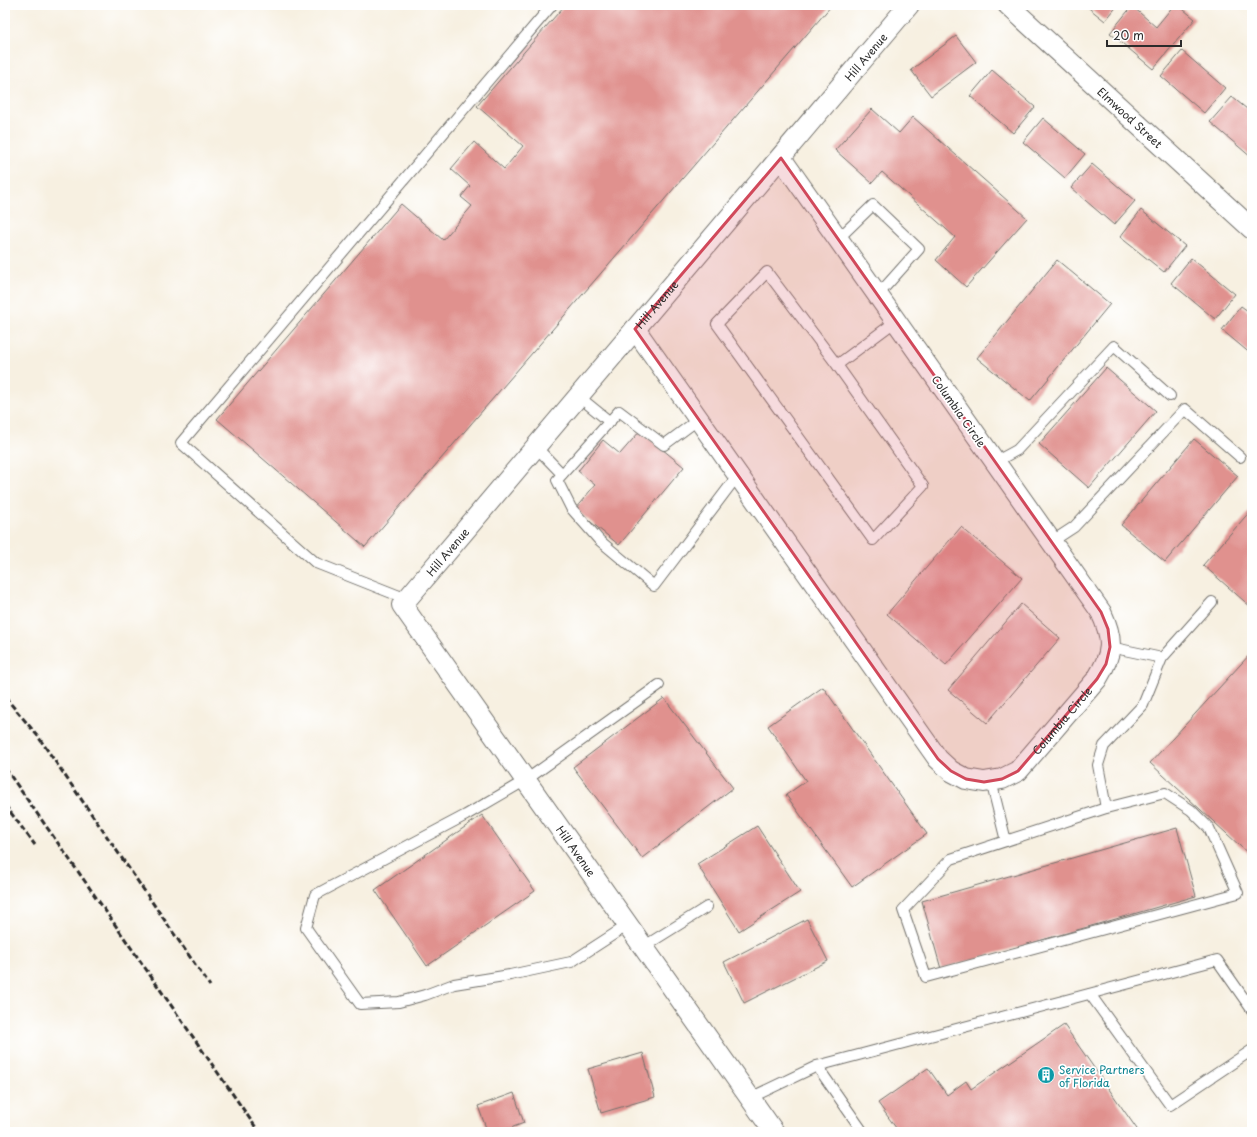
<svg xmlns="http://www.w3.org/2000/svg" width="1257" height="1137" viewBox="0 0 1257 1137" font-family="'Playpen Sans',sans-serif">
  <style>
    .building { fill: #e0918e }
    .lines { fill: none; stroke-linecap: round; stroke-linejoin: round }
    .service-casing { stroke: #72706b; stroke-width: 12 }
    .minor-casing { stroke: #72706b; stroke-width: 22 }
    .service { stroke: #fff; stroke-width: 10 }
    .minor { stroke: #fff; stroke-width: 20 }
    .rail { stroke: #2b2b2b; stroke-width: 3; stroke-dasharray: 6 3; stroke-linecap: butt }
    .marked { fill: #d1495b; fill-opacity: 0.2; stroke: #d1495b; stroke-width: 3; stroke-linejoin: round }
    .labels { text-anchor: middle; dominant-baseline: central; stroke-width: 3.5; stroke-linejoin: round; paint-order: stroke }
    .street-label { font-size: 11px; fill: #2b2b2b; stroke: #fff }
    .culture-label { font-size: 11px; fill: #0d838f; stroke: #fff; text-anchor: start }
  </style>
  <rect width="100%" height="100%" fill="#fff"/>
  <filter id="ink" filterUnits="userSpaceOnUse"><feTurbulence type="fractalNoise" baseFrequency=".025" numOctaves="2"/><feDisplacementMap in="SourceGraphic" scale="8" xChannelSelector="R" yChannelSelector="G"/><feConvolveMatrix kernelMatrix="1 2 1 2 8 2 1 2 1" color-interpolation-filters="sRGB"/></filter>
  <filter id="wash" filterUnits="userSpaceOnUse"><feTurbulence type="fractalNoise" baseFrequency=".012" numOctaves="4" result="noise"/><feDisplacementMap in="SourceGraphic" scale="16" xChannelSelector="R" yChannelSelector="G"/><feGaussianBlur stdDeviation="0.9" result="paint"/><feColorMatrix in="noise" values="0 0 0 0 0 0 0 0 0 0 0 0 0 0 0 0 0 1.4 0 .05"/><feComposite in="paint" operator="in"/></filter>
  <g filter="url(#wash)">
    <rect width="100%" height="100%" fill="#f7f0e1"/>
    <g id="blocks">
      <!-- building -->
      <g class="building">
        <polygon points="565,5 832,5 365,547 217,419 401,204 443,240 472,206 461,197 470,186 451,169 474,142 504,169 523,146 477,106"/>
        <polygon points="1085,5 1118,5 1105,21"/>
        <polygon points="1174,5 1178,5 1195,19 1153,69 1110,33 1132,6 1156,27"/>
        <polygon points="956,36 976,62 931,96 911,70"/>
        <polygon points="1182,51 1225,88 1204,113 1161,76"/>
        <polygon points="992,70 1035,107 1013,133 970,96"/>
        <polygon points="1232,97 1252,113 1252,158 1210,122"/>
        <polygon points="872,109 899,133 913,117 1027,218 966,287 936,260 955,237 882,172 872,183 835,150"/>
        <polygon points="1043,118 1085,154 1065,178 1023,142"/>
        <polygon points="1092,164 1135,201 1114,225 1071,188"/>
        <polygon points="1141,210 1185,246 1164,272 1120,237"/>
        <polygon points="1191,258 1235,294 1215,319 1171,283"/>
        <polygon points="1057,260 1110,304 1030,401 977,358"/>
        <polygon points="1241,306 1252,314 1252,355 1222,330"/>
        <polygon points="1106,368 1156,411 1089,488 1039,444"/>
        <polygon points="640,431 684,467 619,545 575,509 595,485 578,471 603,440 620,454"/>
        <polygon points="1194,439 1238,476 1165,562 1121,525"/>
        <polygon points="1252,509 1252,608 1203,565"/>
        <polygon points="961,527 1022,578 946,665 887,614"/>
        <polygon points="1021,604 1060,638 987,723 948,690"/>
        <polygon points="1252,652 1252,857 1150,763"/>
        <polygon points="823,687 927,834 852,887 786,795 806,781 768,726"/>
        <polygon points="664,698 733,788 642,858 573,767"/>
        <polygon points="482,815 535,891 427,966 375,890"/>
        <polygon points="757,826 800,892 739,931 697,864"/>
        <polygon points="1177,828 1196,896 941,969 922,901"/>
        <polygon points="807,919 828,961 744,1003 724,962"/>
        <polygon points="1064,1025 1139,1132 899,1132 878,1103 928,1068 947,1095 966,1081 971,1089"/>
        <polygon points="643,1053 655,1097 601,1113 588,1069"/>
        <polygon points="514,1093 524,1123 500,1132 475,1132 486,1128 478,1106"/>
      </g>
    </g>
  </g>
  <g filter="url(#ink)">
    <use href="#blocks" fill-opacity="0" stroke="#72706b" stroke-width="1"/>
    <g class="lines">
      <!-- service casing -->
      <g class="service-casing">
        <g id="service">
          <polyline points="838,239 873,205 919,249 878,295"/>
          <polyline points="837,365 923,486 873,540 717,324 767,272 837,365 896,321"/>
          <polyline points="578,396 610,422"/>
          <polyline points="699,419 664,445 619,411 557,480 571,508 599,540 654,586 738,475"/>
          <polyline points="536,447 562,474"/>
          <polyline points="995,462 1017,450 1114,346 1170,396"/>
          <polyline points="1051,542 1074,527 1185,409 1240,457"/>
          <polyline points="407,599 316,563 181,443 552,5"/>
          <polyline points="1110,647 1162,658"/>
          <polyline points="991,781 1006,841"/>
          <polygon points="1165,793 1191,810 1209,828 1238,893 926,977 903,910 951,859 1106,808"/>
          <polyline points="1106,808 1098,765 1104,746 1143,705 1162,658 1212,602"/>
          <polyline points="628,925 571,962 510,975 454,984 425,995 399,1002 360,1004 306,928 315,895 466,815 526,780 659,685"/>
          <polyline points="643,947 707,907"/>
          <polyline points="1090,994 1170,1105 1252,1050"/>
          <polyline points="817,1066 1217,960 1252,1010"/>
          <polyline points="750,1098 817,1066 863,1132"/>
        </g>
      </g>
      <!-- minor casing -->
      <g class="minor-casing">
        <g id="minor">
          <path id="s1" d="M1008,5L1252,229"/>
          <path id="s2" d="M635,329L938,759L951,771L966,779L984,782L1002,779L1018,771L1097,679C1113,653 1114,640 1101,612L781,158"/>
          <path id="s3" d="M774,1132L402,605L909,5"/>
        </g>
      </g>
      <!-- service -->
      <use href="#service" class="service"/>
      <!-- minor -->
      <use href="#minor" class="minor"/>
      <!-- rail -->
      <g class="rail">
        <polyline points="5,697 37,735 210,986"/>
        <polyline points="5,768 84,880 259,1132"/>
        <polyline points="5,805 35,845"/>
      </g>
    </g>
  </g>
  <!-- marked area -->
  <path class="marked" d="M781,158L1101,612L1108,629L1110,647L1106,664L1097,679L1018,771L1002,779L984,782L966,779L951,771L938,759L635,329Z"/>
  <!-- icons -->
  <defs>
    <g id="building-disc" transform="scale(0.9)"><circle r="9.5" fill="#0f9aa8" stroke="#fff"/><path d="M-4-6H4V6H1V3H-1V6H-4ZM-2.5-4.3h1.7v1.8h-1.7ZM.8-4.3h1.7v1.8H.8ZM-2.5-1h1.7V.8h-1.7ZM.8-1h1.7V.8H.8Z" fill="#fff"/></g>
  </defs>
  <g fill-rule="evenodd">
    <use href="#building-disc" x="1046" y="1075"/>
  </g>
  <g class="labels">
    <!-- street labels -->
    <g class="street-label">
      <text stroke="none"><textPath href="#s3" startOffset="1363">Hill Avenue</textPath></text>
      <text stroke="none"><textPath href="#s1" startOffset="166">Elmwood Street</textPath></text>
      <text stroke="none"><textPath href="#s3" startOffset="1039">Hill Avenue</textPath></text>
      <text transform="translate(959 411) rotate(55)">Columbia Circle</text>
      <text stroke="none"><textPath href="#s3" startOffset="715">Hill Avenue</textPath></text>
      <text stroke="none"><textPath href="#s2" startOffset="682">Columbia Circle</textPath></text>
      <text transform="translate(576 851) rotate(55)">Hill Avenue</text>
    </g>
    <!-- culture labels -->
    <g class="culture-label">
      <text x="1059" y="1069">Service Partners<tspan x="1059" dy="13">of Florida</tspan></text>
    </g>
  </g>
  <!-- margin -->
  <rect width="1257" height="1137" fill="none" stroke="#fff" stroke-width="20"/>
  <!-- scale -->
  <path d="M1107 40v6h74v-6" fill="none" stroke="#2b2b2b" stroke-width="2"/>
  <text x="1113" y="40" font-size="12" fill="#2b2b2b" stroke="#ffffff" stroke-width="3" paint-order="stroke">20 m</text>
</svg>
